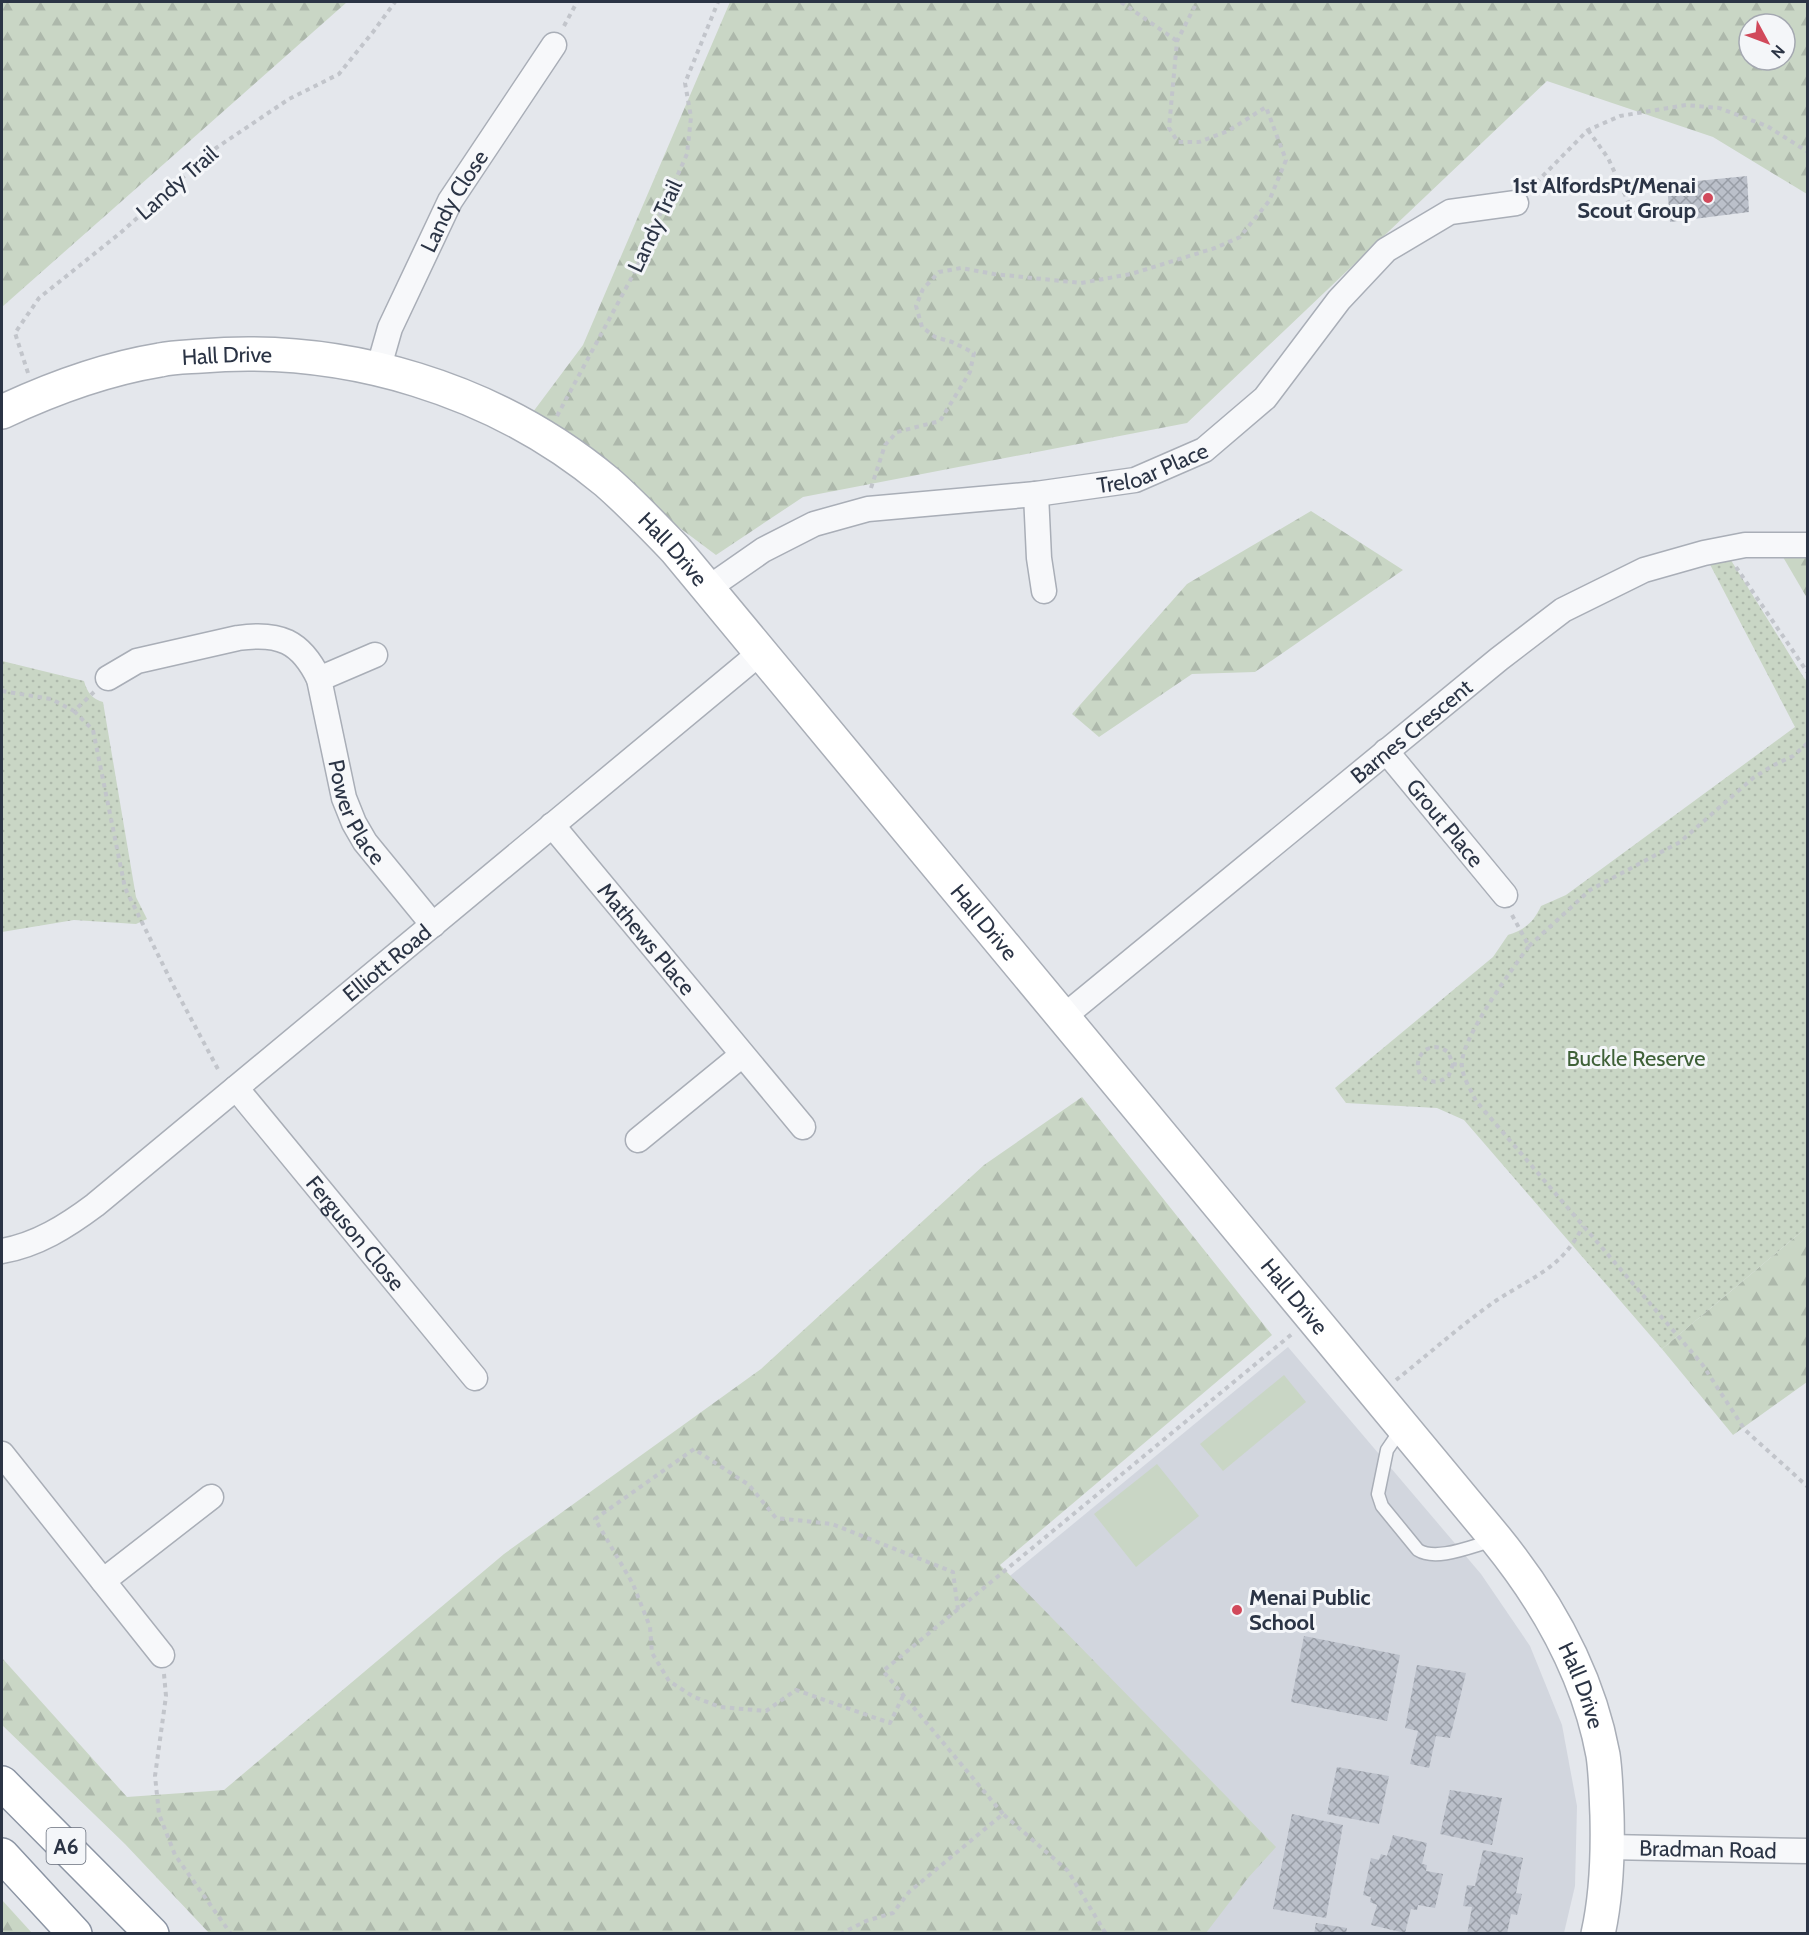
<svg xmlns="http://www.w3.org/2000/svg" width="1809" height="1935" viewBox="0 0 1809 1935" font-family="Cabin,sans-serif">
  <style>
    .built { fill: #d2d6de }
    .green { fill: #c9d6c5 }
    .forest { fill: url(#forest-firs); fill-rule: evenodd }
    .park { fill: url(#park-dots) }
    .building { fill: url(#building-cross-hatch) }
    .lines { fill: none; stroke-linecap: round; stroke-linejoin: round }
    .lane-casing { stroke: #a9aeb7; stroke-width: 15 }
    .street-casing { stroke: #a9aeb7; stroke-width: 27 }
    .secondary-casing { stroke: #a9aeb7; stroke-width: 36 }
    .highway-casing { stroke: #8b94a3; stroke-width: 36 }
    .path { stroke: #c2c5cb; stroke-width: 4; stroke-dasharray: 4.5 4.5; stroke-linecap: butt }
    .lane { stroke: #f7f8fa; stroke-width: 12 }
    .street { stroke: #f7f8fa; stroke-width: 24 }
    .secondary { stroke: #fff; stroke-width: 33 }
    .highway { stroke: #fff; stroke-width: 33 }
    .poi-dot { fill: #d1495b; stroke: #f4f6f9; stroke-width: 2 }
    .labels { text-anchor: middle; dominant-baseline: central; stroke-width: 6; stroke-linejoin: round; paint-order: stroke }
    .shield { fill: #f4f6f9; stroke: #676e7b; stroke-width: 1.5 }
    .shield-label { font-size: 21px; font-weight: bold; fill: #2b3445 }
    .street-label { font-size: 22px; fill: #2b3445; stroke: #f4f6f9 }
    .poi-label { font-size: 22px; font-weight: bold; fill: #2b3445; stroke: #f4f6f9; text-anchor: end }
    .park-label { font-size: 22px; fill: #3f6138; stroke: #f4f6f9 }
  </style>
  <defs>
    <pattern id="forest-firs" width="22" height="20" patternUnits="userSpaceOnUse" patternTransform="scale(1.5)"><rect width="22" height="20" fill="#c9d6c5"/><path d="M5 1l3.5 6h-7zM16 11l3.5 6h-7z" fill="#adb8ab"/></pattern>
    <pattern id="park-dots" width="8" height="8" patternUnits="userSpaceOnUse" patternTransform="scale(1.5)"><rect width="8" height="8" fill="#c9d6c5"/><path d="M2 2h.1M6 6h.1" fill="none" stroke="#adb8ab" stroke-width="1.8" stroke-linecap="round"/></pattern>
    <pattern id="building-cross-hatch" width="8" height="8" patternUnits="userSpaceOnUse" patternTransform="scale(1.5)"><rect width="8" height="8" fill="#bbc0ca"/><path d="M0 0l8 8M0 8l8-8" fill="none" stroke="#989da6"/></pattern>
  </defs>
  <rect width="100%" height="100%" fill="#e4e7ec"/>
  <!-- built -->
  <polygon class="built" points="1288,1347 1481,1574 1530,1646 1562,1725 1577,1806 1575,1886 1564,1933 1136,1933 897,1669"/>
  <!-- green -->
  <g class="green">
    <polygon points="1284,1375 1306,1402 1223,1471 1200,1444"/>
    <polygon points="1157,1464 1199,1516 1136,1567 1094,1514"/>
  </g>
  <!-- forest -->
  <g class="forest">
    <polygon points="2,2 347,2 2,307"/>
    <path d="M730,2H1807V194L1713,137L1547,81L1187,423L803,497L716,555L530,416L583,345ZM1749,24H1785V60H1749Z"/>
    <polygon points="1311,511 1403,570 1255,672 1192,674 1099,737 1072,714 1187,584"/>
    <polygon points="1776,545 1807,546 1807,598"/>
    <polygon points="1082,1097 1272,1335 1000,1565 1276,1847 1248,1878 1206,1933 209,1933 125,1844 2,1725 2,1658 127,1797 224,1790 504,1554 761,1369 984,1165"/>
    <polygon points="1807,1227 1807,1382 1733,1435 1662,1349"/>
    <polygon points="2,1900 32,1933 2,1933"/>
  </g>
  <!-- park -->
  <g class="park">
    <path d="M1724,549L1804,678L1807,681V1227L1662,1349L1464,1120L1437,1108L1346,1103L1335,1088L1493,957L1508,935C1524,930 1534,922 1541,906L1566,895L1795,727L1704,553Z"/>
    <path d="M2,661L84,681C87,692 92,699 103,702L136,897L147,919L136,924L74,920L2,932Z"/>
  </g>
  <!-- building -->
  <g class="building">
    <polygon points="1747,176 1749,212 1670,222 1667,184"/>
    <polygon points="1304,1636 1400,1655 1387,1721 1291,1702"/>
    <polygon points="1417,1665 1466,1673 1450,1738 1436,1736 1429,1768 1410,1764 1418,1731 1405,1728"/>
    <polygon points="1337,1767 1389,1776 1379,1824 1327,1814"/>
    <polygon points="1450,1790 1502,1798 1492,1845 1440,1834"/>
    <polygon points="1292,1814 1343,1825 1326,1918 1273,1909"/>
    <polygon points="1393,1835 1427,1843 1422,1864 1427,1865 1426,1871 1443,1874 1435,1908 1418,1905 1417,1910 1411,1909 1405,1933 1371,1925 1377,1905 1370,1902 1371,1897 1363,1895 1371,1858 1379,1860 1381,1854 1387,1856"/>
    <polygon points="1483,1850 1523,1858 1516,1893 1522,1894 1517,1915 1511,1914 1507,1934 1467,1934 1472,1907 1463,1906 1467,1885 1475,1886"/>
    <polygon points="1316,1923 1347,1928 1346,1934 1314,1934"/>
  </g>
  <g class="lines">
    <!-- lane casing -->
    <g class="lane-casing">
      <path id="lane" d="M1402,1428L1387,1450L1378,1494L1382,1506L1418,1550C1437,1562 1474,1545 1495,1540"/>
    </g>
    <!-- street casing -->
    <g class="street-casing">
      <g id="street">
        <path id="s1" d="M378,370L390,328L450,201L554,45"/>
        <polyline points="1036,494 1039,558 1044,591"/>
        <path id="s2" d="M707,589L763,550L814,524L868,509L1036,494L1135,480L1204,450L1265,398L1339,300L1386,250L1450,212L1516,203"/>
        <path id="s3" d="M108,678L137,661L238,638C279,632 301,641 319,679L344,798L354,823L365,842L433,925"/>
        <polyline points="319,679 375,655"/>
        <path id="s4" d="M1386,751L1505,895"/>
        <path id="s5" d="M552,825L803,1127"/>
        <path id="s6" d="M1062,1018L1499,659L1563,610L1644,570L1704,553L1745,545H1808"/>
        <path id="s7" d="M236,1088L475,1378"/>
        <polyline points="638,1140 742,1055"/>
        <path id="s8" d="M2,1251C37,1245 67,1226 95,1205L760,653"/>
        <polyline points="2,1454 162,1655"/>
        <polyline points="103,1581 211,1497"/>
        <path id="s9" d="M1608,1847L1808,1851"/>
      </g>
    </g>
    <!-- secondary casing -->
    <g class="secondary-casing">
      <g id="secondary">
        <path id="s10" d="M2,412C53,388 105,369 160,360C174,357 188,357 201,356C346,344 495,389 607,482C631,503 653,526 675,549L1496,1539C1548,1603 1588,1674 1603,1755C1606,1775 1606,1795 1607,1815C1608,1855 1607,1894 1598,1934"/>
      </g>
    </g>
    <!-- highway casing -->
    <g class="highway-casing">
      <g id="highway">
        <polyline points="2,1783 152,1934"/>
        <polyline points="2,1855 75,1934"/>
      </g>
    </g>
    <!-- path -->
    <g class="path">
      <polyline points="1121,2 1177,41"/>
      <polyline points="564,26 577,2"/>
      <polyline points="1588,130 1608,158 1632,210 1649,208"/>
      <polyline points="1530,189 1588,130 1620,116 1686,105 1719,108 1767,126 1808,152"/>
      <polyline points="28,373 15,333 39,298 119,234 216,148 289,99 339,74 373,32 395,2"/>
      <polyline points="557,416 633,275 687,154 691,117 685,83 718,2"/>
      <polyline points="871,488 885,445 897,432 940,421 970,372 974,353 952,342 935,337 922,327 916,306 923,289 939,272 961,268 994,274 1081,283 1131,274 1215,248 1240,237 1269,201 1286,160 1266,107 1228,131 1199,142 1178,142 1169,128 1177,41 1197,2"/>
      <polyline points="1736,567 1808,673"/>
      <polyline points="2,691 51,699 74,711 94,692"/>
      <polyline points="74,711 93,730 125,888 173,985 220,1073"/>
      <path d="M1512,915L1529,946C1513,968 1458,1042 1462,1067C1463,1078 1471,1090 1476,1101L1702,1364L1745,1430L1808,1487"/>
      <polyline points="1529,946 1590,890 1680,842 1753,778 1772,766 1793,756 1808,743"/>
      <path d="M1453,1064L1449,1075C1444,1080 1438,1083 1431,1081C1405,1075 1421,1033 1448,1052L1453,1064L1461,1065"/>
      <path d="M1396,1380C1429,1354 1462,1324 1497,1300C1534,1276 1562,1268 1583,1226"/>
      <polyline points="164,1674 166,1696 155,1776 159,1814 175,1855 231,1934"/>
      <polyline points="903,1696 890,1723 796,1690 766,1711 720,1707 694,1697 669,1681 652,1653 650,1627 633,1584 595,1519 694,1449 749,1485 776,1518 832,1524 953,1572 958,1610"/>
      <polyline points="1003,1814 883,1671 1292,1334"/>
      <polyline points="840,1934 866,1921 893,1913 909,1892 1003,1814 1068,1871 1106,1934"/>
    </g>
    <!-- lane -->
    <use href="#lane" class="lane"/>
    <!-- street -->
    <use href="#street" class="street"/>
    <!-- secondary -->
    <use href="#secondary" class="secondary"/>
    <!-- highway -->
    <use href="#highway" class="highway"/>
  </g>
  <!-- markers -->
  <g class="poi-dot">
    <circle cx="1708" cy="198" r="6"/>
    <circle cx="1237" cy="1610" r="6"/>
  </g>
  <g class="labels">
    <!-- shield labels -->
    <rect class="shield" x="46.5" y="1828" width="39" height="36" rx="4.5"/>
    <g class="shield-label">
      <text x="66" y="1846">A6</text>
    </g>
    <!-- street labels -->
    <g class="street-label">
      <text transform="translate(177 183) rotate(-41)">Landy Trail</text>
      <text stroke="none"><textPath href="#s1" startOffset="186">Landy Close</textPath></text>
      <text transform="translate(655 226) rotate(-65)">Landy Trail</text>
      <text stroke="none"><textPath href="#s10" startOffset="234">Hall Drive</textPath></text>
      <text stroke="none"><textPath href="#s2" startOffset="470">Treloar Place</textPath></text>
      <text stroke="none"><textPath href="#s10" startOffset="738">Hall Drive</textPath></text>
      <text stroke="none"><textPath href="#s6" startOffset="452">Barnes Crescent</textPath></text>
      <text stroke="none"><textPath href="#s3" startOffset="376">Power Place</textPath></text>
      <text stroke="none"><textPath href="#s4" startOffset="93">Grout Place</textPath></text>
      <text stroke="none"><textPath href="#s10" startOffset="1224">Hall Drive</textPath></text>
      <text stroke="none"><textPath href="#s5" startOffset="148">Mathews Place</textPath></text>
      <text stroke="none"><textPath href="#s8" startOffset="484">Elliott Road</textPath></text>
      <text stroke="none"><textPath href="#s7" startOffset="188">Ferguson Close</textPath></text>
      <text stroke="none"><textPath href="#s10" startOffset="1710">Hall Drive</textPath></text>
      <text stroke="none"><textPath href="#s10" startOffset="2196">Hall Drive</textPath></text>
      <text stroke="none"><textPath href="#s9" startOffset="100">Bradman Road</textPath></text>
    </g>
    <!-- poi labels -->
    <g class="poi-label">
      <text x="1696" y="185">1st AlfordsPt/Menai<tspan x="1696" dy="25">Scout Group</tspan></text>
      <text x="1249" y="1597" text-anchor="start">Menai Public<tspan x="1249" dy="25">School</tspan></text>
    </g>
    <!-- park labels -->
    <g class="park-label">
      <text x="1636" y="1058">Buckle Reserve</text>
    </g>
  </g>
  <!-- border -->
  <rect width="1809" height="1935" fill="none" stroke="#2b3445" stroke-width="6"/>
  <!-- north arrow -->
  <g transform="translate(1767 42) rotate(131)"><circle r="28" fill="#f4f6f9" stroke="#a4a8b1" stroke-width="1.5"/>
  <path d="M0-4.5L10 22L0 15L-10 22Z" fill="#d1495b"/>
  <text y="-9" font-size="16" font-weight="bold" text-anchor="middle" fill="#2b3445">N</text>
  </g>
</svg>
